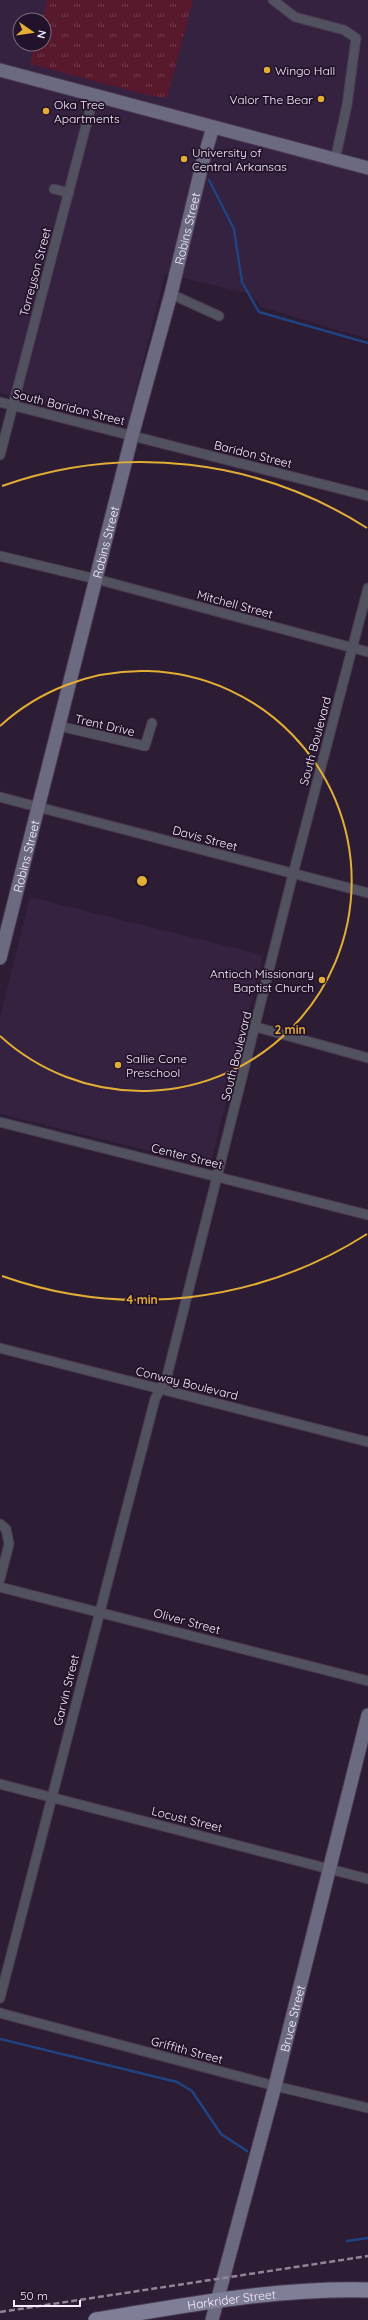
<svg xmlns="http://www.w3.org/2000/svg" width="368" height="2320" viewBox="0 0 368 2320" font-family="Quicksand,sans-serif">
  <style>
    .built { fill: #352140; fill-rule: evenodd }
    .grass { fill: url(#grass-tufts) }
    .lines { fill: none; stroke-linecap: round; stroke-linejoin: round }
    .stream { stroke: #204382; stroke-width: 2.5 }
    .street-casing { stroke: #493950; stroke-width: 11 }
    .secondary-casing { stroke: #493950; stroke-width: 15 }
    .primary-casing { stroke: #493950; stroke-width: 17 }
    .street { stroke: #52515f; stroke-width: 9 }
    .secondary { stroke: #6b6a80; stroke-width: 13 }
    .primary { stroke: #7f7e99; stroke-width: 15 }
    .rail { stroke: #918498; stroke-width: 2.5; stroke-dasharray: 6 3; stroke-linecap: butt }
    .ring { fill: none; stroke: #e3ae35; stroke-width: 2 }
    .poi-dot { fill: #e3ae35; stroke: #22132a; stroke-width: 1.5 }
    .labels { text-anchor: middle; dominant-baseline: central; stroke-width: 3.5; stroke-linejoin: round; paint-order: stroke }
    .poi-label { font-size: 12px; fill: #f9eeff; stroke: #22132a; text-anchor: start }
    .street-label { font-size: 12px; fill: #f9eeff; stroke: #22132a }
    .centre { fill: #e3ae35; stroke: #22132a; stroke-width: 2 }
    .ring-label { font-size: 12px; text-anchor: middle; font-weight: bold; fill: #e3ae35; stroke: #22132a; stroke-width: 3.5; stroke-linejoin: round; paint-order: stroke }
  </style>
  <defs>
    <pattern id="grass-tufts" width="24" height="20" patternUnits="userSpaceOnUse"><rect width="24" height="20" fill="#59192d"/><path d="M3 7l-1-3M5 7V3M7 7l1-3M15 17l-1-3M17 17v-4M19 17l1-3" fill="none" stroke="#723b4c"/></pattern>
  </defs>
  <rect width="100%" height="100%" fill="#2c1c34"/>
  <!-- built -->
  <g class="built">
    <path d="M0,0H368V339L261,307L251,294L165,274L128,422L125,425L0,393ZM20,20H44V44H20Z"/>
    <polygon points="30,897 263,955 210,1166 0,1114 0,1017"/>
  </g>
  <!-- grass -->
  <polygon class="grass" points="47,0 193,0 167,98 147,95 30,64 35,44 44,44 44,20 42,20"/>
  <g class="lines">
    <!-- stream -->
    <g class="stream">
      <polyline points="209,180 234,229 242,282 259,312 368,343"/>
      <polyline points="0,2039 177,2082 192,2091 221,2134 247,2151"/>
      <polyline points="347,2241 368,2238"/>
    </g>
    <!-- street casing -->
    <g class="street-casing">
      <g id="street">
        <polyline points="273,0 295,17 344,30 356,38 347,105 335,160"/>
        <polyline points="54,189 69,193"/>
        <polyline points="171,294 219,316"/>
        <polyline points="0,402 368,496"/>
        <polyline points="0,455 94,95"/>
        <polyline points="0,556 96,579 368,652"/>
        <polyline points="59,726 145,746 152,723"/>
        <polyline points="0,797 368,893"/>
        <polyline points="256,1027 368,1058"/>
        <polyline points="0,1122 368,1215"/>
        <polyline points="0,1348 368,1442"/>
        <polyline points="0,1524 6,1529 9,1544 0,1579"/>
        <polyline points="0,1587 368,1681"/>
        <polyline points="0,1784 368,1879"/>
        <polyline points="0,1998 155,1399 167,1376 293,874 368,588"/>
        <polyline points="0,2013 275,2086 368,2108"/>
      </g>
    </g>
    <!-- secondary casing -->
    <g class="secondary-casing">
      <g id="secondary">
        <polyline points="0,70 368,168"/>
        <path id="s1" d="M0,958L132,436L171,294L203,161L213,127"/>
        <path id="s2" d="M212,2320L275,2086L368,1715"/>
      </g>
    </g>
    <!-- primary casing -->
    <g class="primary-casing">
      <g id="primary">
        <path id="s3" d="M96,2320C188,2305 273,2288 368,2290"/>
      </g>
    </g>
    <!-- street -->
    <use href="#street" class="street"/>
    <!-- secondary -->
    <use href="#secondary" class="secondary"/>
    <!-- primary -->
    <use href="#primary" class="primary"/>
    <!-- rail -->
    <polyline class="rail" points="0,2312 368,2256"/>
  </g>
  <!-- distance rings -->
  <g class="ring">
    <path d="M0 726A210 210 0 1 1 0 1036"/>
    <path d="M367 1234A419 419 0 0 1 2 1276M2 486A419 419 0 0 1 367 528"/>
  </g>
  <!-- markers -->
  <g class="poi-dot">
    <circle cx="267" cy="70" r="4"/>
    <circle cx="321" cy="99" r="4"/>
    <circle cx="46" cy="111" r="4"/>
    <circle cx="184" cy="159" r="4"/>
    <circle cx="322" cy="980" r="4"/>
    <circle cx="118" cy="1065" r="4"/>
  </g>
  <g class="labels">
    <!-- poi labels -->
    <g class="poi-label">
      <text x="275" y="70">Wingo Hall</text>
      <text x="313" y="99" text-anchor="end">Valor The Bear</text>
      <text x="54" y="104">Oka Tree<tspan x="54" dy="14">Apartments</tspan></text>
      <text x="192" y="152">University of<tspan x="192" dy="14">Central Arkansas</tspan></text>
      <text x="314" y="973" text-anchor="end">Antioch Missionary<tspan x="314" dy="14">Baptist Church</tspan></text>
      <text x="126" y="1058">Sallie Cone<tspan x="126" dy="14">Preschool</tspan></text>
    </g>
    <!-- street labels -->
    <g class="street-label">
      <text stroke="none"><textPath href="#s1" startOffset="753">Robins Street</textPath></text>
      <text transform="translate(35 272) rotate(-75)">Torreyson Street</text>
      <text transform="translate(69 407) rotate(14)">South Baridon Street</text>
      <text transform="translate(253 454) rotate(14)">Baridon Street</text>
      <text stroke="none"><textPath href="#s1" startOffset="429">Robins Street</textPath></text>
      <text transform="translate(235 604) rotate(15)">Mitchell Street</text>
      <text transform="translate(105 725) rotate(13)">Trent Drive</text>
      <text transform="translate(315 741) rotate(-75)">South Boulevard</text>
      <text transform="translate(205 838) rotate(15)">Davis Street</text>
      <text stroke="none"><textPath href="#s1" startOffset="105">Robins Street</textPath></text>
      <text transform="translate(236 1056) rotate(-76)">South Boulevard</text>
      <text transform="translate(187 1156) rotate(14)">Center Street</text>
      <text transform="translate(187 1383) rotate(14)">Conway Boulevard</text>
      <text transform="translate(187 1621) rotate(15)">Oliver Street</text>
      <text transform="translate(66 1690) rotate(-76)">Garvin Street</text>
      <text transform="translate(187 1819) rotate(14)">Locust Street</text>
      <text stroke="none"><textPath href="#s2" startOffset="312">Bruce Street</textPath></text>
      <text transform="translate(187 2050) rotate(15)">Griffith Street</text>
      <text stroke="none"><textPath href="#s3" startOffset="137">Harkrider Street</textPath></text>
    </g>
  </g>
  <circle cx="142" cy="881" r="6" class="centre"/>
  <g class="ring-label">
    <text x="290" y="1034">2 min</text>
    <text x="142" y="1304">4 min</text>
  </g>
  <!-- north arrow -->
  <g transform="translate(32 32) rotate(103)"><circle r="19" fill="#22132a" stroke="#786b7f"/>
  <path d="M0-3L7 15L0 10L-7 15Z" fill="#e3ae35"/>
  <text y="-6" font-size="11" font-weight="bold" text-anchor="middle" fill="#f9eeff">N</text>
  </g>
  <!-- scale -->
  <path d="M14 2300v6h66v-6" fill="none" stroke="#f9eeff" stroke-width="2"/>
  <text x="20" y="2300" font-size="12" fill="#f9eeff" stroke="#22132a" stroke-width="3" paint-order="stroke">50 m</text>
</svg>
